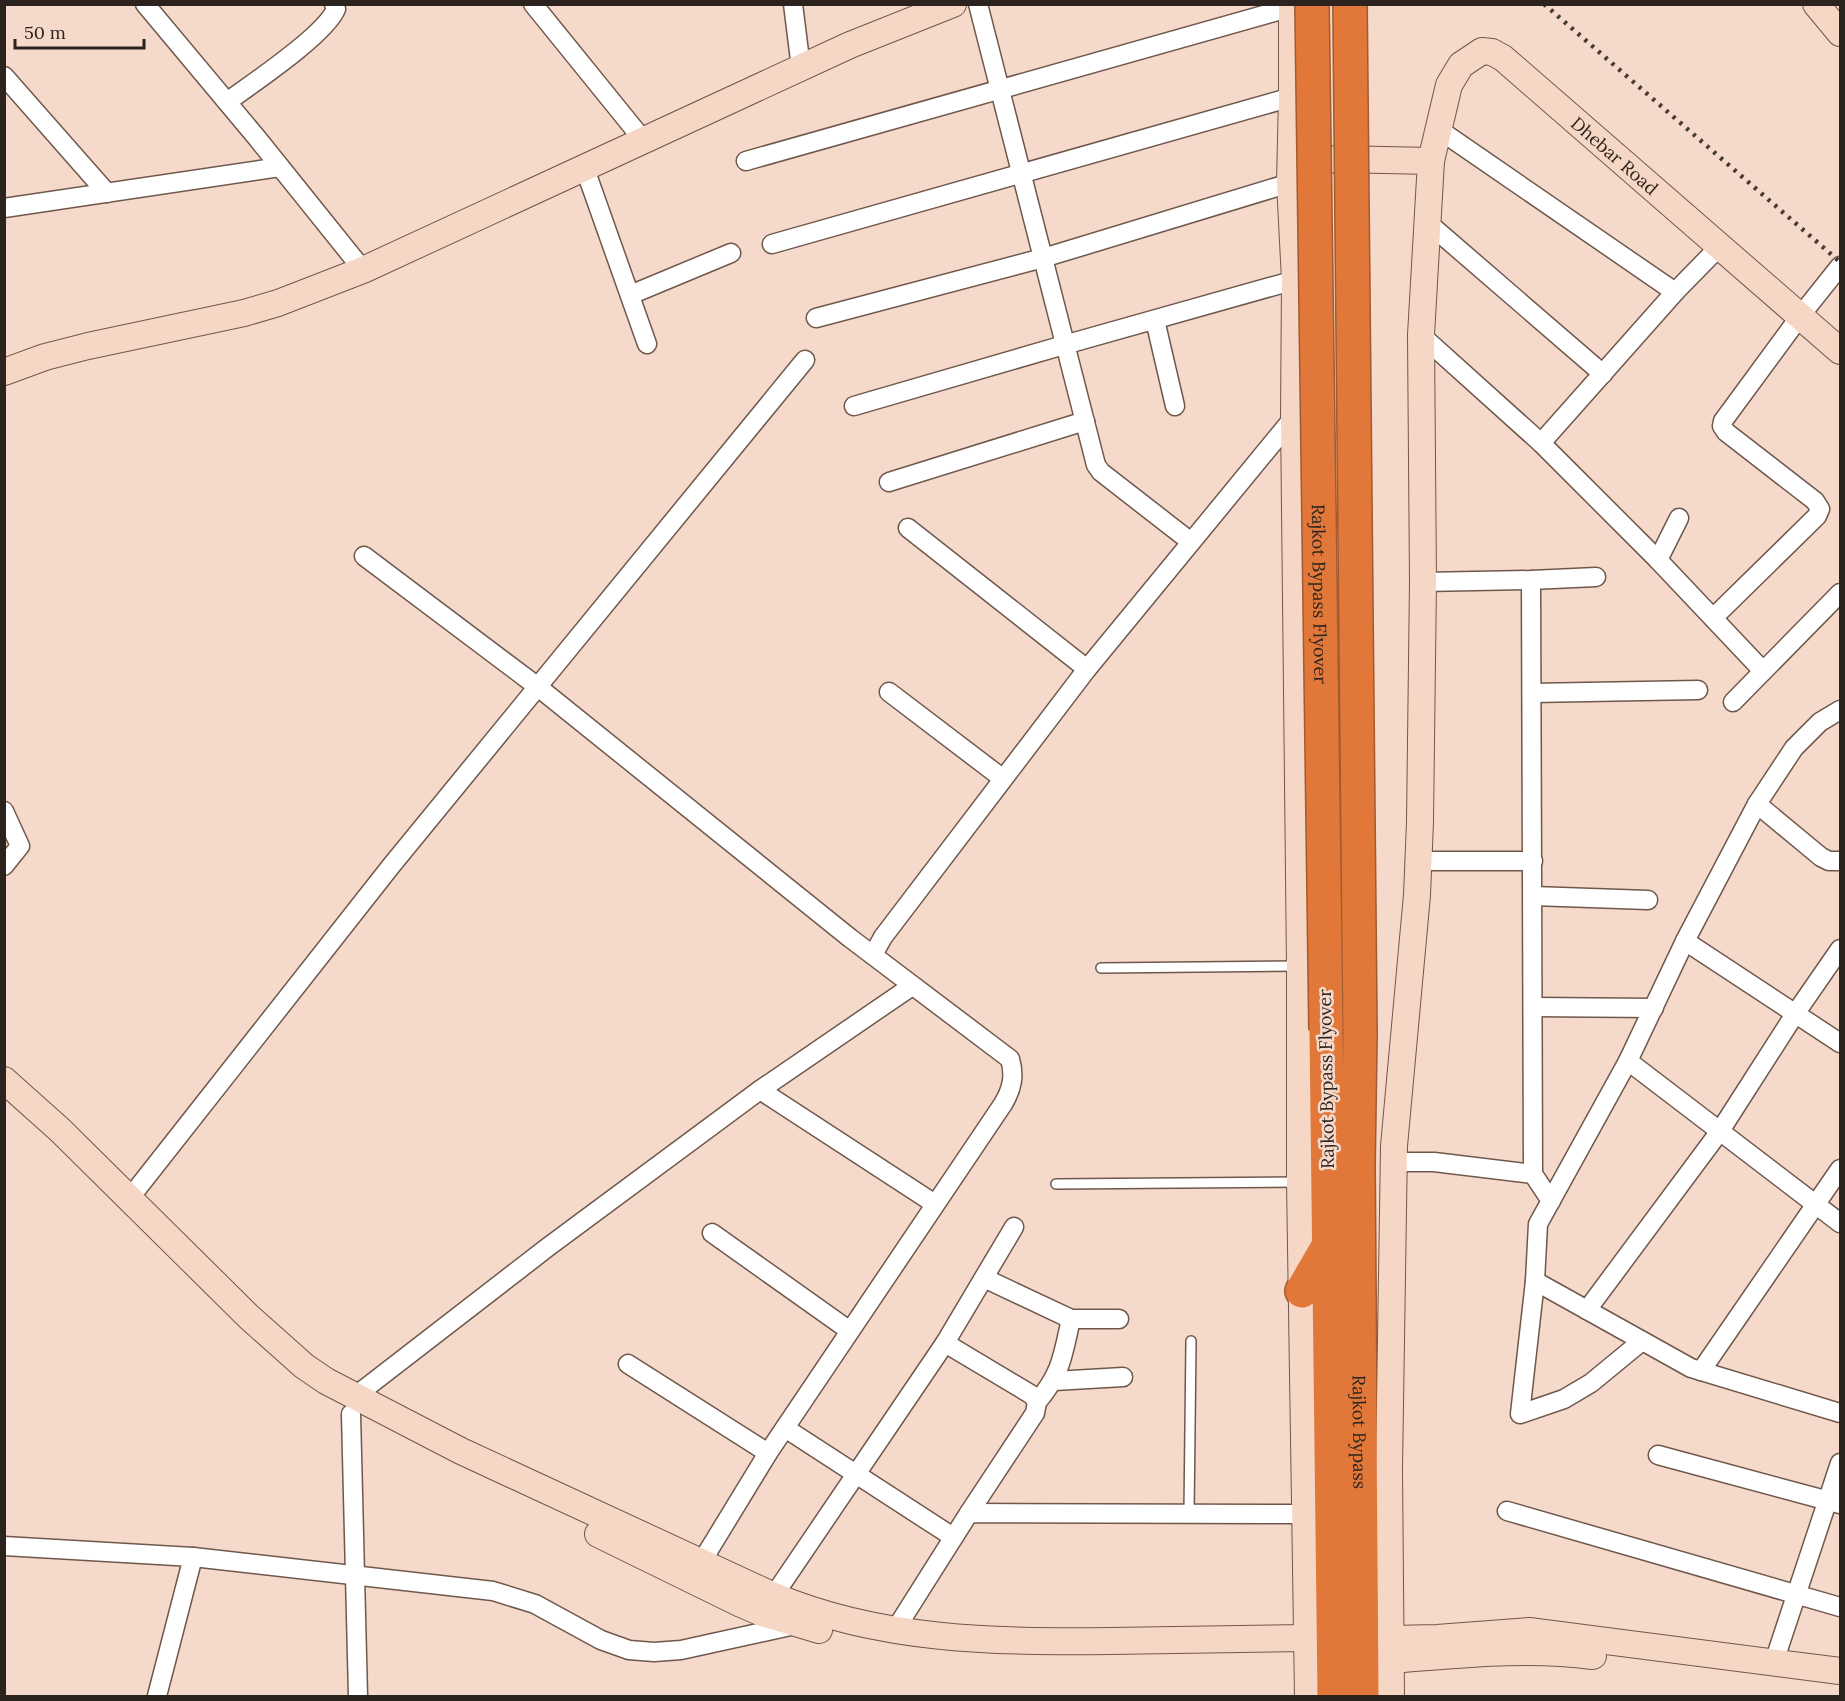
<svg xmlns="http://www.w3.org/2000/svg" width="1845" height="1701" viewBox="0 0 1845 1701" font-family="Lora,serif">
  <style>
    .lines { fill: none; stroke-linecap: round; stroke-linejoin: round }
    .lane-casing { stroke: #6f584b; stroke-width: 12 }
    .street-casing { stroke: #6f584b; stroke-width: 21 }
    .secondary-casing { stroke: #6f584b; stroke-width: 28 }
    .highway-casing { stroke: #a25a30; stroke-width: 36 }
    .lane { stroke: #fff; stroke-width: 9 }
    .street { stroke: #fff; stroke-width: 18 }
    .secondary { stroke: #f6d6c4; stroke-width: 26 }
    .highway { stroke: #e17839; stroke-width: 33 }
    .rail { stroke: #463a34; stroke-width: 4.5; stroke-dasharray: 3 6; stroke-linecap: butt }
    .highway-bridge-casing { stroke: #a25a30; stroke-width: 36; stroke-linecap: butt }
    .highway-bridge { stroke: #e17839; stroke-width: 33 }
    .labels { text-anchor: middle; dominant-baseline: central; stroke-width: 5; stroke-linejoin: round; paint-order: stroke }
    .street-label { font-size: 18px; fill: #2d231e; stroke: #f5d9cb }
  </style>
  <rect width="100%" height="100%" fill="#f5d9cb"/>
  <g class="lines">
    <!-- lane casing -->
    <g class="lane-casing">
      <g id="lane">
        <polyline points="1101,968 1298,966"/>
        <polyline points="1056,1184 1298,1182"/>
        <polyline points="1189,1513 1191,1341"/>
      </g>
    </g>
    <!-- street casing -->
    <g class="street-casing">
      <g id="street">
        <polyline points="145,4 257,138 363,270"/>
        <polyline points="533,4 644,141"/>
        <polyline points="793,4 801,68"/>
        <polyline points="978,4 1096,465 1101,472 1191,542"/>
        <polyline points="4,76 107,193"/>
        <path d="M227,102C253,83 325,35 336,9L334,4"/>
        <polyline points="1438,129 1675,292"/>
        <polyline points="746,161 1292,7"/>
        <polyline points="585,169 647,344"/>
        <polyline points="4,208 280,167"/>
        <polyline points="1427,222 1603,374"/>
        <polyline points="772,244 1292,97"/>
        <polyline points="630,295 731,253"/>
        <polyline points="816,318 1043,258 1290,183"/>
        <polyline points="1155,320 1175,406"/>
        <polyline points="1421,335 1541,443 1658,560 1763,671"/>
        <polyline points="854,406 1064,345 1295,280"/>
        <polyline points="1541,443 1675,292 1719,247"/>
        <polyline points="889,482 1085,421"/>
        <polyline points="908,528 1087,669"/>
        <path d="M364,556L538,687L850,938L1010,1059C1015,1076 1012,1089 1003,1104L768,1453L696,1571"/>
        <polyline points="1658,560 1679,518"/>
        <polyline points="1531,580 1533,1174 1551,1201"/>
        <polyline points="1423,582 1531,580 1596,577"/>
        <polyline points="1713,618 1817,516 1820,509 1815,501 1726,432 1722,426 1723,421 1801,315 1840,266"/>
        <polyline points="889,692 1002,778"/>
        <polyline points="1532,693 1698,690"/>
        <polyline points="1733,702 1840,593"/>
        <polyline points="1757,804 1821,857 1829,861 1840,861"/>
        <polyline points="4,811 20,846 4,866"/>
        <polyline points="1419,861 1533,861"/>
        <polyline points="1533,896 1648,900"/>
        <polyline points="1685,941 1840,1043"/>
        <polyline points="873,955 883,937 1087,669 1294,417"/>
        <polyline points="1533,1007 1654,1008"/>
        <polyline points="1628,1061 1840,1223"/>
        <polyline points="760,1090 935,1204"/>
        <polyline points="1393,1162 1434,1162 1533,1174"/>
        <polyline points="129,1199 391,866 805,360"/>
        <polyline points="712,1233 850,1331"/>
        <polyline points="984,1278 1071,1319 1119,1319"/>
        <polyline points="1535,1281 1691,1368 1840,1413"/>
        <polyline points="1587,1310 1720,1131 1795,1014 1840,949"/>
        <polyline points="1642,1341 1591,1383 1564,1399 1520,1414 1535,1281 1538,1224 1628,1061 1685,941 1757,804 1794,748 1820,722 1840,710"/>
        <polyline points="945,1343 1032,1395 1037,1402 1035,1413 969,1513"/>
        <polyline points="628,1364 768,1453"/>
        <polyline points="1701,1371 1840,1169"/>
        <polyline points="1054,1381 1123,1377"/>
        <polyline points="354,1397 548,1247 760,1090 912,986"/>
        <path d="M1037,1402C1062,1373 1063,1354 1071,1319"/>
        <polyline points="351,1414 358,1696"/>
        <polyline points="785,1428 953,1537"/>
        <polyline points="1658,1455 1840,1504"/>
        <polyline points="1507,1511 1840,1607"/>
        <polyline points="4,1546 193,1557 493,1591 535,1604 601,1640 629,1650 654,1652 681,1650 795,1625"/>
        <polyline points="768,1604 945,1343 1014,1227"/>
        <polyline points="895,1630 969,1513 1306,1514"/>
        <polyline points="1774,1662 1840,1463"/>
        <polyline points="157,1696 193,1557"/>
      </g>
    </g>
    <!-- secondary casing -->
    <g class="secondary-casing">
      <g id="secondary">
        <polyline points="1292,4 1292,97 1290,183 1295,280 1294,417 1300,966 1300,1182 1308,1696"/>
        <polyline points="1816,4 1840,33"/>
        <polyline points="1297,162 1337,159 1431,161"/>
        <polyline points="4,372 45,357 88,346 244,313 278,303 363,270 850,45 953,4"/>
        <path d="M4,1080L60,1130L249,1317L304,1366L326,1381L461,1451L774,1596C881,1641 996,1642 1110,1641C1175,1640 1241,1639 1306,1638"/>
        <polyline points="598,1534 741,1604 762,1613 819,1630"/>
        <polyline points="1390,1639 1437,1638 1529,1631 1840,1671"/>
        <path d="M1390,1660C1458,1655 1525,1647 1593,1656"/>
        <path id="s1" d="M1391,1696L1389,1469L1394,1146L1417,895L1420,822L1423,582L1421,335L1431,161L1449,85L1461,65L1482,51L1492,52L1503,58L1840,351"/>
      </g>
    </g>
    <!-- highway casing -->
    <g class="highway-casing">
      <g id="highway">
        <polyline points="1326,1030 1334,1696"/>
        <path id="s2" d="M1360,1034L1358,1166L1362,1696"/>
        <polyline points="1302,1291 1328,1246"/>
      </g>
    </g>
    <!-- lane -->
    <use href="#lane" class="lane"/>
    <!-- street -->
    <use href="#street" class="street"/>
    <!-- secondary -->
    <use href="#secondary" class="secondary"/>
    <!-- highway -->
    <use href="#highway" class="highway"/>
    <!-- rail -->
    <polyline class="rail" points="1544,4 1840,262"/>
    <!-- highway-bridge casing -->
    <g class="highway-bridge-casing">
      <g id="highway-bridge">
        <path id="s3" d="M1312,4L1326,1030"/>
        <polyline points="1350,4 1360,1034"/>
      </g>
    </g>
    <!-- highway-bridge -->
    <use href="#highway-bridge" class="highway-bridge"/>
  </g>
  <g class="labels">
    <!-- street labels -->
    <g class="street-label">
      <text stroke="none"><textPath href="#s1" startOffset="1834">Dhebar Road</textPath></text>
      <text stroke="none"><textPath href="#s3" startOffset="590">Rajkot Bypass Flyover</textPath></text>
      <text transform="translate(1326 1079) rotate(-91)">Rajkot Bypass Flyover</text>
      <text stroke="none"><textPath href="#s2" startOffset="398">Rajkot Bypass</textPath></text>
    </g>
  </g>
  <!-- border -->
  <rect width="1845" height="1701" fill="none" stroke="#2d231e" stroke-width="12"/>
  <!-- scale -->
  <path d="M15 39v9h129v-9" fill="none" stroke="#2d231e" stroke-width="3"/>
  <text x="24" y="39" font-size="18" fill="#2d231e" stroke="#f5d9cb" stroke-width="4.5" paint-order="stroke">50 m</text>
</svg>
